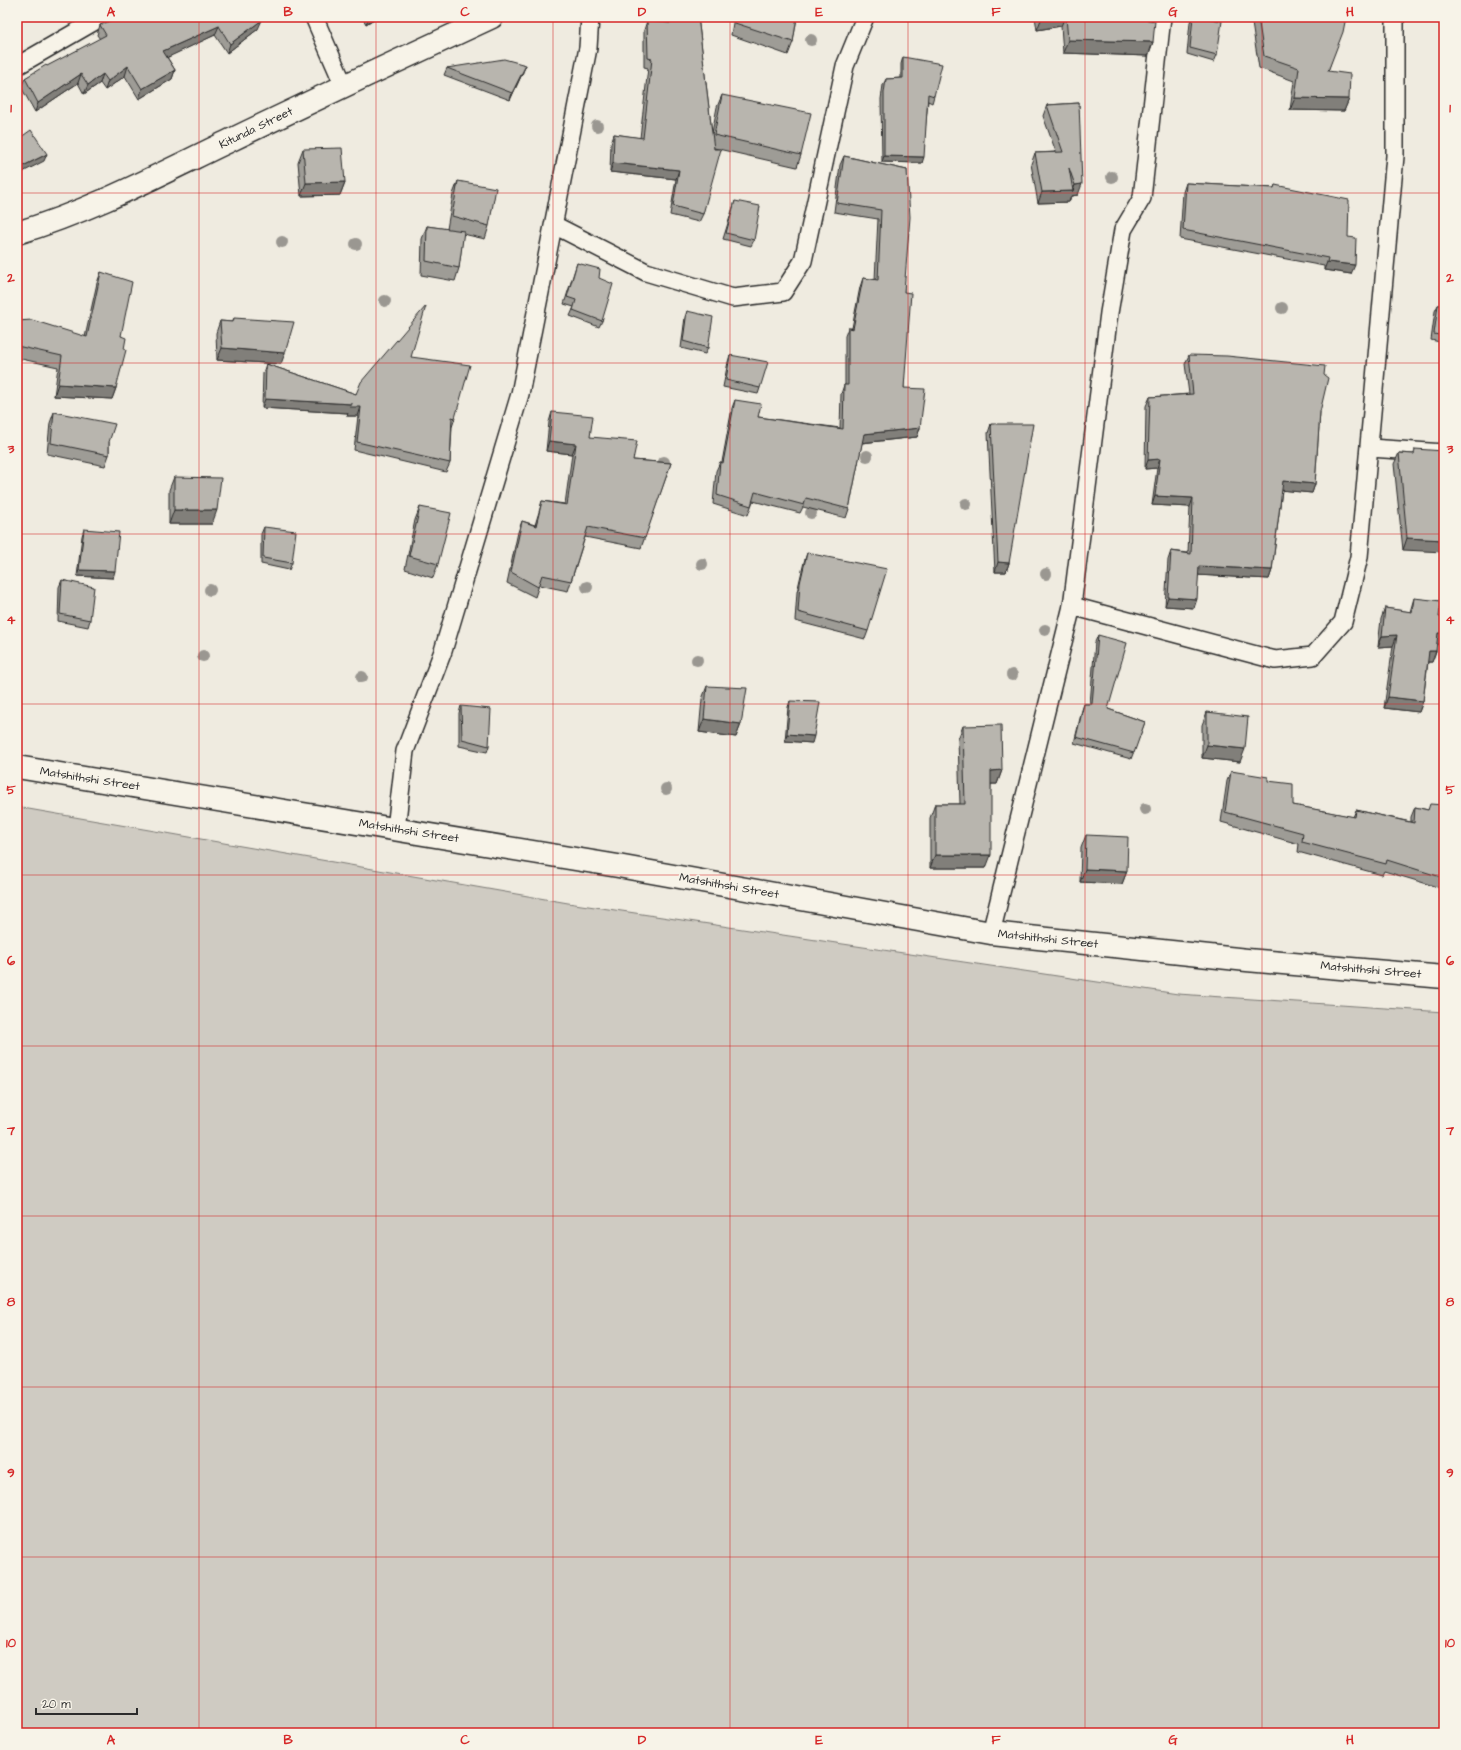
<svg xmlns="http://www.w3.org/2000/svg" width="1461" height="1750" viewBox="0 0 1461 1750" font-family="'Architects Daughter',sans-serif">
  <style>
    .green { fill: #cfcbc2; stroke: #7d7b76 }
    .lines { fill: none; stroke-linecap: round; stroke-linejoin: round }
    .lane-casing { stroke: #2b2b2b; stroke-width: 20 }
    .street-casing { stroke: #2b2b2b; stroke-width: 25 }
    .secondary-casing { stroke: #2b2b2b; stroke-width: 25 }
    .lane { stroke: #f7f3e8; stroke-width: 17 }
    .street { stroke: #f7f3e8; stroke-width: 22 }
    .secondary { stroke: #f7f3e8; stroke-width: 22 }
    .tree { fill: #9a9791 }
    .wall { fill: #9e9c96; stroke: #2b2b2b }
    .shaded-wall { fill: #817f7a; stroke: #2b2b2b }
    .building { fill: #b8b5ae; stroke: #2b2b2b }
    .grid { fill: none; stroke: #d62828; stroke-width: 1; stroke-opacity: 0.55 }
    .labels { text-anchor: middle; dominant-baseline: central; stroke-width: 3.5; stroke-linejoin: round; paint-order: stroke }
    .street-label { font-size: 12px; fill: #2b2b2b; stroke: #f7f3e8 }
    .neatline { fill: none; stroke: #d62828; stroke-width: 1.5 }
    .grid-label { font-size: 13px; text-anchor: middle; font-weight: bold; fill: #d62828 }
  </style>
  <rect width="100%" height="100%" fill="#efebe0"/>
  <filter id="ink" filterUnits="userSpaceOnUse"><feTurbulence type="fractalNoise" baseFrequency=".025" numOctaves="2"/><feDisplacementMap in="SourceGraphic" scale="8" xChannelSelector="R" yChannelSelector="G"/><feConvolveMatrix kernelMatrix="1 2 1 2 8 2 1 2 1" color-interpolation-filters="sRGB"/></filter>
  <g filter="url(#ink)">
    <!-- green -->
    <polygon class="green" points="17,807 568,903 1178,994 1444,1012 1444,1733 17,1733"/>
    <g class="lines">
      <!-- lane casing -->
      <g class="lane-casing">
        <g id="lane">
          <polyline points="314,17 344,86"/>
          <polyline points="17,66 102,17"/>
          <polyline points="554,225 646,272 733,298 783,292 803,261 845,66 865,17"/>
          <polyline points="1370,448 1444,453"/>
          <polyline points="1072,606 1275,660 1313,656 1343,622 1359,557 1395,156 1395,17"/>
          <polyline points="396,829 405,751 443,651 520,394 588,48 590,17"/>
          <polyline points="991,933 1072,606 1109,313 1123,230 1142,198 1162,17"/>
        </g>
      </g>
      <!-- street casing -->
      <g class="street-casing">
        <path id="street" d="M17,233C91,211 162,173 231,140C318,98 405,57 492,17"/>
      </g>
      <!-- secondary casing -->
      <g class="secondary-casing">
        <polyline id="secondary" points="17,767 618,866 991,933 1247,960 1444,977"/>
      </g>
      <!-- lane -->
      <use href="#lane" class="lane"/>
      <!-- street -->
      <use href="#street" class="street"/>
      <!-- secondary -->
      <use href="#secondary" class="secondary"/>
    </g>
    <!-- trees -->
    <g class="tree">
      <circle cx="811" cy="40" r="6"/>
      <circle cx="597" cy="126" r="6"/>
      <circle cx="1112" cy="177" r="6"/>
      <circle cx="282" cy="242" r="6"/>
      <circle cx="356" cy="244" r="6"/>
      <circle cx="385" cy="301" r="6"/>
      <circle cx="1282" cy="308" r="6"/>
      <circle cx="867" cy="456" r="6"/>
      <circle cx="664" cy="462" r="6"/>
      <circle cx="966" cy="504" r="6"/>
      <circle cx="811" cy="513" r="6"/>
      <circle cx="702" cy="564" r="6"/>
      <circle cx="1046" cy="574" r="6"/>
      <circle cx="587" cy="587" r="6"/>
      <circle cx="210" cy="590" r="6"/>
      <circle cx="1045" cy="630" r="6"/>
      <circle cx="203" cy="656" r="6"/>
      <circle cx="697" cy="660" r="6"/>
      <circle cx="1012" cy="675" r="6"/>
      <circle cx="362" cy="677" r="6"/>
      <circle cx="666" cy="789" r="6"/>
      <circle cx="1145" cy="809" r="6"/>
    </g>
    <!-- wall -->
    <g class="wall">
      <polygon points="119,17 258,29 227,53 215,35 167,57 175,70 172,79 139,99 125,76 105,90 100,83 84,94 78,83 35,112 21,87 25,78 100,39 97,35 100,25"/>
      <polygon points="362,17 377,17 366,24"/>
      <polygon points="665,17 698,17 712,133 717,107 722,95 801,155 797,167 714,148 703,214 699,222 670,215 676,179 610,172 611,143 614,134 640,138 648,68 644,67 644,30 647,21 666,23"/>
      <polygon points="734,17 797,17 793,42 788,55 731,35"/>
      <polygon points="1035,17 1130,17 1153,42 1148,56 1063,53 1061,26 1037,30"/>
      <polygon points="1192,17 1201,17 1217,55 1214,62 1187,54 1190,22"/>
      <polygon points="1251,17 1346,17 1328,71 1349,99 1344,111 1290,110 1294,81 1259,68"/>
      <polygon points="903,57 934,96 932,103 928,101 922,163 882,162 881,99 883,85 886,79 901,78 901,64"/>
      <polygon points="447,68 523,72 510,100 444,75"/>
      <polygon points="1079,103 1078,195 1071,196 1069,202 1038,203 1031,164 1035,153 1056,152 1043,116 1047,105"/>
      <polygon points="303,149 345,182 340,195 301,196 298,162"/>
      <polygon points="844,156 907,170 904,292 904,388 920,428 917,437 862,443 849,509 846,518 803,507 800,513 753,501 748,515 713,504 716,471 720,462 722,462 732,408 735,400 758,417 840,428 841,394 844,385 845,385 845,336 848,328 852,328 860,287 863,278 875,280 878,219 834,212 840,165"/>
      <polygon points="458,181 489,226 485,239 463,234 459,268 455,281 421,275 422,239 427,226 447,229 453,194"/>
      <polygon points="1186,183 1274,188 1275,185 1348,237 1351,274 1324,270 1324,266 1180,239 1183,192"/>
      <polygon points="735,201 754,240 751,246 723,239"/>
      <polygon points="577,263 599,278 602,321 599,327 570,316 574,307 564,304"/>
      <polygon points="101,272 121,336 116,388 112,399 54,396 58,367 17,358 17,321 85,337 97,283"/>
      <polygon points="1438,305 1444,305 1444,343 1431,340 1435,311"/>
      <polygon points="687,311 708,348 705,354 681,348 685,317"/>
      <polygon points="234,318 281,364 217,360 216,333 220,321 232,322"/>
      <polygon points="730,355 760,388 758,394 723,387 728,362"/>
      <polygon points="1189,355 1320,412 1315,484 1312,493 1282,490 1272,570 1269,579 1198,575 1194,608 1165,606 1168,560 1171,551 1188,553 1190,507 1152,505 1157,468 1145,469 1146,406 1150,397 1189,394 1185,364"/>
      <polygon points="411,357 455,418 452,427 450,463 446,472 354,450 358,416 347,416 348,413 262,408 263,373 266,364 356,394"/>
      <polygon points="54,412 109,442 109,455 105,466 47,454 50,423"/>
      <polygon points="552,412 590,437 633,460 671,463 641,548 585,537 568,591 539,585 535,597 507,583 518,532 522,521 535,525 539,512 542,501 565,504 572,454 546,451 549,422"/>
      <polygon points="991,424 1009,563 1006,572 995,572 988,433"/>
      <polygon points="1444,451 1403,550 1394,464 1399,453 1413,454"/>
      <polygon points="174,477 212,524 169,524 169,490"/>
      <polygon points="420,507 438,564 433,578 405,569 415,520"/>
      <polygon points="264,527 292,563 289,570 261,564 261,534"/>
      <polygon points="84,529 113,578 77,576 82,536"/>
      <polygon points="807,553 868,631 865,639 795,621 797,592 804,562"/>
      <polygon points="62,580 90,620 88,627 58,621 59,587"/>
      <polygon points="1414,598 1439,617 1444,617 1444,644 1437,644 1436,651 1432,662 1428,662 1423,701 1419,712 1384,708 1393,646 1378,647 1381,619 1385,608 1410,612"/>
      <polygon points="1098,635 1108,709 1145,722 1131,759 1074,743 1082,710 1084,704 1090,704 1095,642"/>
      <polygon points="707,686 741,724 736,737 699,732 702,699"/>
      <polygon points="790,701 812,743 785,741 788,707"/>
      <polygon points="461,706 489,746 487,752 459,746 459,713"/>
      <polygon points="1207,712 1240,762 1202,758 1202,725"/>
      <polygon points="963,726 1002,770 997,784 991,784 986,868 930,868 930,818 935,804 960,804 958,739"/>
      <polygon points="1231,771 1268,781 1293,805 1353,817 1356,810 1411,822 1411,817 1415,807 1428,810 1444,805 1444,889 1384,871 1382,875 1298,852 1299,844 1221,822 1227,781"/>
      <polygon points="1086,835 1127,871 1122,884 1080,882 1081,848"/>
    </g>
    <!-- shaded-wall -->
    <g class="shaded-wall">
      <polygon points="369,17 377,17 366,24"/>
      <polygon points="1042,17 1065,17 1061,26 1037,30"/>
      <polygon points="262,20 258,29 227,53 230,44"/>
      <polygon points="219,26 215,35 160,61 163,51"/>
      <polygon points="1068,40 1153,42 1148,56 1063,53"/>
      <polygon points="526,65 523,72 510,100 512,93"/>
      <polygon points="128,66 125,76 105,90 108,81"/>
      <polygon points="175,70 172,79 139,99 142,89"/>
      <polygon points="81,74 78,83 35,112 38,103"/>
      <polygon points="103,74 100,83 84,94 88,85"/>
      <polygon points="1295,98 1349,99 1344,111 1290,110"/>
      <polygon points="47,154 44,161 17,175 17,169"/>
      <polygon points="884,156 924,157 922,163 882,162"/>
      <polygon points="613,163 679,170 676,179 610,172"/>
      <polygon points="345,182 340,195 301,196 306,183"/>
      <polygon points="1082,184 1078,195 1071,196 1069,202 1038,203 1042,192 1073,191 1075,185"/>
      <polygon points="1327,262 1355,265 1351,274 1324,270"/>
      <polygon points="222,348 285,353 281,364 217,360"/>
      <polygon points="58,384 116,388 112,399 54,396"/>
      <polygon points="265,399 352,404 361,407 358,416 347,416 348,413 262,408"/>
      <polygon points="920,428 917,437 860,443 864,434"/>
      <polygon points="549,441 576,444 572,454 546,451"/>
      <polygon points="1160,459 1157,468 1145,469 1148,460"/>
      <polygon points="1283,481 1315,484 1312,493 1279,490"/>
      <polygon points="1155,496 1193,498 1190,507 1152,505"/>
      <polygon points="174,510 217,510 212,524 169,524"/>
      <polygon points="1407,538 1444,540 1444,552 1403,550"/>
      <polygon points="998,562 1009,563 1006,572 995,572"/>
      <polygon points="1199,566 1272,570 1269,579 1196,575"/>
      <polygon points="79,570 115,571 113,578 77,576"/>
      <polygon points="1168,597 1197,599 1194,608 1165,606"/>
      <polygon points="1438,633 1444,633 1444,644 1434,644"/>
      <polygon points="1397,635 1393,646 1378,647 1382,636"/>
      <polygon points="1429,651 1436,651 1432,662 1425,662"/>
      <polygon points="1388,697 1423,701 1419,712 1384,708"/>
      <polygon points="704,719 741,724 736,737 699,732"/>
      <polygon points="787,734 814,736 812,743 785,741"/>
      <polygon points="1207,745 1245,749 1240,762 1202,758"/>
      <polygon points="1002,770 997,784 986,784 991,771"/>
      <polygon points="935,855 991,855 986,868 930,868"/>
      <polygon points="1085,869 1127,871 1122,884 1080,882"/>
    </g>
    <!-- building -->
    <g class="building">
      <polygon points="119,17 260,17 262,20 230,44 219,26 163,51 175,70 142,89 128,66 108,81 103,74 88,85 81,74 38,103 25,78 46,65 47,66 106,35 100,25"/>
      <polygon points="669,17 698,17 714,149 721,149 703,214 673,206 679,170 613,163 614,134 643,138 652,59 648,58 647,21 670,23"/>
      <polygon points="736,17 797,17 793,42 735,23"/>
      <polygon points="1066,17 1130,17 1155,21 1153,42 1068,40"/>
      <polygon points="1193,17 1201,17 1222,21 1217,55 1190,48"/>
      <polygon points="1258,17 1346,17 1343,32 1328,71 1350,74 1349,99 1295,98 1299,68 1264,56"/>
      <polygon points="903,57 942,64 934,96 928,94 924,157 884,156 884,93 886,79 903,78"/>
      <polygon points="504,59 526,65 512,93 447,68"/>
      <polygon points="722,95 811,113 801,155 714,135"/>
      <polygon points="1079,103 1082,184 1075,185 1069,168 1073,191 1042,192 1035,153 1063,152 1047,105"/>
      <polygon points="31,130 47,154 17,169 17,140"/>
      <polygon points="342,148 345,182 306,183 303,149"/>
      <polygon points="844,156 907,170 910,217 904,292 911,293 904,388 925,389 920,428 864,434 849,509 806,498 804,505 755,492 751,506 717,495 720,462 723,463 735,400 761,404 758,417 843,429 844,385 848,385 848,328 853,329 863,278 878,280 881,210 837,203"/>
      <polygon points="458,181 496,188 489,226 452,216"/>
      <polygon points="1186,183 1274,188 1275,185 1349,200 1348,237 1356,238 1355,265 1327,262 1328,258 1183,230"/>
      <polygon points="735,201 760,206 754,240 726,233"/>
      <polygon points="427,226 464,231 459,268 426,261"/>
      <polygon points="577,263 600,269 599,278 613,284 602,321 573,310 576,300 567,297"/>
      <polygon points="101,272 132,282 121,336 126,338 124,349 126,350 116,388 58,384 62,356 17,346 17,321 32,320 87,337"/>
      <polygon points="1438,305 1444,305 1444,336 1434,334"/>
      <polygon points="426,306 411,357 470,365 455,418 452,417 450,463 357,442 361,407 350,407 352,404 265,399 266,364 356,394 361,382"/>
      <polygon points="687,311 713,317 708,348 683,341"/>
      <polygon points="234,318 294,322 285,353 222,348 220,321 233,322"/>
      <polygon points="730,355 768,362 760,388 726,380"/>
      <polygon points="1189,355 1227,356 1325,366 1324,375 1328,378 1320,412 1315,484 1283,481 1272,570 1199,566 1197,599 1168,597 1171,551 1191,554 1193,498 1155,496 1160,459 1148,460 1150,397 1193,394"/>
      <polygon points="54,412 115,424 109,442 109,455 51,443"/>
      <polygon points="552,412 593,416 590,437 637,441 633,460 671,463 645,538 588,527 571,581 542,575 538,587 511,572 522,521 536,526 542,501 567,505 576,444 549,441"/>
      <polygon points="991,424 1033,424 1009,563 998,562"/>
      <polygon points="1415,449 1444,451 1444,540 1407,538 1399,453 1414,454"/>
      <polygon points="174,477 221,478 217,510 174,510"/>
      <polygon points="420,507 451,513 438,564 409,556"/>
      <polygon points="264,527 296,531 292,563 263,558"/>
      <polygon points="84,529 119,532 115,571 79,570"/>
      <polygon points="807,553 887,569 868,631 798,612 800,583"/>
      <polygon points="62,580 94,587 90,620 60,614"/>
      <polygon points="1414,598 1441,601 1439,617 1444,617 1444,633 1438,633 1436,651 1429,651 1423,701 1388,697 1397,635 1382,636 1385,608 1412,612"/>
      <polygon points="1098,635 1127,643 1108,709 1145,722 1134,753 1076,737 1084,704 1092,704"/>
      <polygon points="707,686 747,688 741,724 704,719"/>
      <polygon points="790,701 820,702 814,736 787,734"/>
      <polygon points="461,706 491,709 489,746 462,739"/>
      <polygon points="1207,712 1248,717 1245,749 1207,745"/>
      <polygon points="1001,725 1002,770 991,771 991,855 935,855 935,804 965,804 963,726"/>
      <polygon points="1231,771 1268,777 1268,781 1293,784 1293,805 1355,817 1356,810 1414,823 1415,807 1428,810 1430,804 1444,805 1444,878 1387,860 1386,864 1302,842 1303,833 1225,812"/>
      <polygon points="1086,835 1128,837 1127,871 1085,869"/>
    </g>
  </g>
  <!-- grid -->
  <path class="grid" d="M199,17V1733M376,17V1733M553,17V1733M730,17V1733M908,17V1733M1085,17V1733M1262,17V1733M17,193H1444M17,363H1444M17,534H1444M17,704H1444M17,875H1444M17,1046H1444M17,1216H1444M17,1387H1444M17,1557H1444"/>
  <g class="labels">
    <!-- street labels -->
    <g class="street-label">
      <text transform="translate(256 128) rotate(-26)">Kitunda Street</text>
      <text transform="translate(90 779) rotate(9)">Matshithshi Street</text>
      <text transform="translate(409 831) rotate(9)">Matshithshi Street</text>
      <text transform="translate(729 886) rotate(10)">Matshithshi Street</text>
      <text transform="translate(1048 939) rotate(6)">Matshithshi Street</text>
      <text transform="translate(1371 970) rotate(5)">Matshithshi Street</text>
    </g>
  </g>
  <!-- margin -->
  <rect width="1461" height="1750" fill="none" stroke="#f7f3e8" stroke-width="44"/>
  <!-- scale -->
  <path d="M36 1708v6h101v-6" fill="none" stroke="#2b2b2b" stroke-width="2"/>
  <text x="42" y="1708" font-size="12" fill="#2b2b2b" stroke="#f7f3e8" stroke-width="3" paint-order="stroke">20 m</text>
  <rect x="22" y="22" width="1417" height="1706" class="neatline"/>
  <g class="grid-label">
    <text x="111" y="16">A</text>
    <text x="288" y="16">B</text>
    <text x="465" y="16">C</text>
    <text x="642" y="16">D</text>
    <text x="819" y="16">E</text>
    <text x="996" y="16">F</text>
    <text x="1173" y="16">G</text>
    <text x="1350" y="16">H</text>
    <text x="11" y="112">1</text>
    <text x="1450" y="112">1</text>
    <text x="11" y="282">2</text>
    <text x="1450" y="282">2</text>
    <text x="11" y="453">3</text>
    <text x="1450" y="453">3</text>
    <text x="11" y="624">4</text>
    <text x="1450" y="624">4</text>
    <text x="11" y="794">5</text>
    <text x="1450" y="794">5</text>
    <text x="11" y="965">6</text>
    <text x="1450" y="965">6</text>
    <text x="11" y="1135">7</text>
    <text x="1450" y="1135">7</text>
    <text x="11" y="1306">8</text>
    <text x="1450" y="1306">8</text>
    <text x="11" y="1477">9</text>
    <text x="1450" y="1477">9</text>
    <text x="11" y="1647">10</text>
    <text x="1450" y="1647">10</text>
    <text x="111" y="1744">A</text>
    <text x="288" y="1744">B</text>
    <text x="465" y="1744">C</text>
    <text x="642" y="1744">D</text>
    <text x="819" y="1744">E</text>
    <text x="996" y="1744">F</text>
    <text x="1173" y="1744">G</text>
    <text x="1350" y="1744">H</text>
  </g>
</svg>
